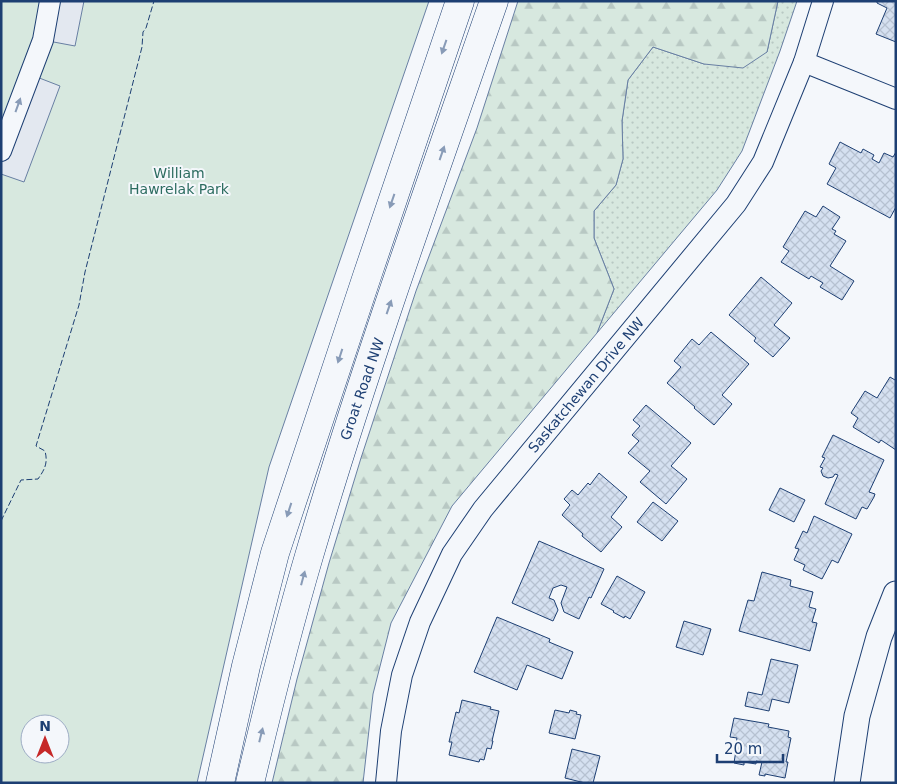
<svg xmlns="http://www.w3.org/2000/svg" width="897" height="784" viewBox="0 0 897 784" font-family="'DejaVu Sans',sans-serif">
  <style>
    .grass { fill: url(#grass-dots); stroke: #687fa3 }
    .forest { fill: url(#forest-firs); stroke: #687fa3 }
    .park { fill: #d7e8df; stroke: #687fa3; fill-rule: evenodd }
    .parking { fill: #e3e8f0; stroke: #687fa3 }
    .building { fill: url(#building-cross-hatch); stroke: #1d3f73 }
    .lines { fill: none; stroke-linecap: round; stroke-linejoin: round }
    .minor-casing { stroke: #1d3f73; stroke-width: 22 }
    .tertiary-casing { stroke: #1d3f73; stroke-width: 27 }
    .secondary-casing { stroke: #1d3f73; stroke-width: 29 }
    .minor { stroke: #f4f7fb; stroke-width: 20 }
    .tertiary { stroke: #f4f7fb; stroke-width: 25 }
    .secondary { stroke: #f4f7fb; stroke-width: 28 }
    .fence { stroke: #1d3f73; stroke-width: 1; stroke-dasharray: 6 2.5; stroke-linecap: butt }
    .oneway { fill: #889bb7 }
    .labels { text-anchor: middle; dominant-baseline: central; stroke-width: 4; stroke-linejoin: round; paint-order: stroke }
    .park-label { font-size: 14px; fill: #2c6c60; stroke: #f4f7fb }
    .street-label { font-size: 14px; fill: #1d3f73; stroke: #f4f7fb }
  </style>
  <defs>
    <pattern id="grass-dots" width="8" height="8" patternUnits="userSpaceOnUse" patternTransform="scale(1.25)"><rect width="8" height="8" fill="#d7e8df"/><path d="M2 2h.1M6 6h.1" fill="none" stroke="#b8c8c3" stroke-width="1.8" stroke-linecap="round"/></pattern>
    <pattern id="forest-firs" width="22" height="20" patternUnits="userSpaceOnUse" patternTransform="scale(1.25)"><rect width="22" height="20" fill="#d7e8df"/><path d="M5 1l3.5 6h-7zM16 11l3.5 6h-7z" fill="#b8c8c3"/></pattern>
    <pattern id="building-cross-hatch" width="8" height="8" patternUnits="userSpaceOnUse" patternTransform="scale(1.25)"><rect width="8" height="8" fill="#d5e0f0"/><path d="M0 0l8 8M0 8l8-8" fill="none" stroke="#b6c1d1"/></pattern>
  </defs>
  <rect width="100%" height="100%" fill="#f4f7fb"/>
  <!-- grass -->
  <polygon class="grass" points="778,1 797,1 780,51 742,151 717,190 597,333 614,289 594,238 594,211 616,185 623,159 622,121 628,80 653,47 704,64 767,52"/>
  <!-- forest -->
  <polygon class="forest" points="518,1 778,1 767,52 743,68 704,64 653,47 628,80 622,121 623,159 616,185 594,211 594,238 614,289 597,333 452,506 391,623 373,694 363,783 272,783 297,679 329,563 361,458 416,291 477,128"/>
  <!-- park -->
  <path class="park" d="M1,1H429L269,467L197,783H1ZM30,724H60V754H30Z"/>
  <!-- parking -->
  <g class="parking">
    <polygon points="50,1 84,1 75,46 43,40"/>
    <polygon points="29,74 60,86 24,182 1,174 1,151"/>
  </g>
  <!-- building -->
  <g class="building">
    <polygon points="877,1 896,1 896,42 876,34 887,8 877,3"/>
    <polygon points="840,142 861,153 863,149 874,155 872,159 879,163 884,153 893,157 896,152 896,207 890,218 827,184 836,168 829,164"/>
    <polygon points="823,206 840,217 832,229 836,231 834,234 846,241 830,266 854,281 842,300 820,287 823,283 811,276 809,279 781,262 789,251 783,247 805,211 816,217"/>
    <polygon points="761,277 792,303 774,325 790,338 773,357 754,341 756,338 729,315"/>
    <polygon points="711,332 749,364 722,395 732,404 714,425 694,408 695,407 667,383 681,367 674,361 692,339 699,345"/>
    <polygon points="890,377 895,380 896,379 896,450 881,440 879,443 853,427 858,418 851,413 865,391 877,398"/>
    <polygon points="646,405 691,443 671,466 687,479 666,504 640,482 650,471 628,453 639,441 632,435 640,426 633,420"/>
    <polygon points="833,435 884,460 869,492 875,494 874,497 867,509 862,507 856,519 825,504 838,475 835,474 833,477 828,478 823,476 821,471 823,468 820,467 825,458 822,457"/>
    <polygon points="599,473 627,497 611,517 622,527 601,552 582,536 583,534 562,515 570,505 564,499 572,490 578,495 588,483 590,485"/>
    <polygon points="780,488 805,500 794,522 769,510"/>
    <polygon points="653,502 678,521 662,541 637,522"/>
    <polygon points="814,516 852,534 838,563 832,560 822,579 803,570 805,565 794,560 799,549 795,548 803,531 807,533"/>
    <polygon points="539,541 604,569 591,598 589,597 579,619 564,612 561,603 567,587 561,585 553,588 549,598 554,600 558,610 553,621 512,603"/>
    <polygon points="762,572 791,580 790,586 813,592 809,607 816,609 812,622 817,623 810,651 739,631 748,600 754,601"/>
    <polygon points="617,576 645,592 630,619 625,616 624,618 613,612 614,611 601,604"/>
    <polygon points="497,617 550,639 549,642 573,652 562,679 527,665 517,690 474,672"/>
    <polygon points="684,621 711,629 703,655 676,647"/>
    <polygon points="771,659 798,665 789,703 772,699 769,711 745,706 748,692 762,695"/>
    <polygon points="462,700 491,707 490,709 499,711 492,741 493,741 491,749 487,748 484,760 480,759 479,762 449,755 452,742 449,742 456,712 459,713"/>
    <polygon points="555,710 569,713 570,710 577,712 576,714 581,715 575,739 549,733"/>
    <polygon points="734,718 769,724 768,727 789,731 788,737 791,738 786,762 788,762 785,778 765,774 765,776 759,775 762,762 756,761 756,764 744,762 744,765 734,763 736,750 735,750 737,738 730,737"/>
    <polygon points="572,749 600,756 593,783 585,783 565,778"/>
  </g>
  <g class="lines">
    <!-- minor casing -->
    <g class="minor-casing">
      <g id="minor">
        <polyline points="804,62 896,99"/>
        <polyline points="1,151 43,40 50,1"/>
        <polyline points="386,783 391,731 402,675 420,622 452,554 483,509 736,204 763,162 804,62 823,1"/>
      </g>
    </g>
    <!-- tertiary casing -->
    <g class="tertiary-casing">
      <polyline id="tertiary" points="847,783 857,716 879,637 896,594"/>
    </g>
    <!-- secondary casing -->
    <g class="secondary-casing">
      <g id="secondary">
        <polyline points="220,783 246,666 275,553 367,276 460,1"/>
        <path d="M250,783C268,707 287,631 309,556C364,369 430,185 494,1"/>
      </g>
    </g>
    <!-- minor -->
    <use href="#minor" class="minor"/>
    <!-- tertiary -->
    <use href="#tertiary" class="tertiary"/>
    <!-- secondary -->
    <use href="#secondary" class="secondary"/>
    <!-- fence -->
    <path class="fence" d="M1,521L21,480L38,479C45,469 48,463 45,451L36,446L79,305L85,272L142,47L143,32L146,28L154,1"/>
  </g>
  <!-- one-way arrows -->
  <defs><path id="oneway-solid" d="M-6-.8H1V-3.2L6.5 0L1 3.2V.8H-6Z" transform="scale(1.25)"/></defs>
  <g class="oneway">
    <use href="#oneway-solid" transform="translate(444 47) rotate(109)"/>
    <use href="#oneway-solid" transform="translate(18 105) rotate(-70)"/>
    <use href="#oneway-solid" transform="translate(442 153) rotate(-71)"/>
    <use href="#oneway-solid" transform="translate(392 201) rotate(109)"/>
    <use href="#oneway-solid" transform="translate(389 307) rotate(-71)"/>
    <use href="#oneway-solid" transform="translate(340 356) rotate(108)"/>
    <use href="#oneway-solid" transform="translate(289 510) rotate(108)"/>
    <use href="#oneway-solid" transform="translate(303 578) rotate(-75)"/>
    <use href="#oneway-solid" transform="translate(261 735) rotate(-76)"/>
  </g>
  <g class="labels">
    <!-- park labels -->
    <g class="park-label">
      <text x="179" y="173">William<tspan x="179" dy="16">Hawrelak Park</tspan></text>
    </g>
    <!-- street labels -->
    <g class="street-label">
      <text transform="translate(586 385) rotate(-50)">Saskatchewan Drive NW</text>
      <text transform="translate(362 389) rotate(-71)">Groat Road NW</text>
    </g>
  </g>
  <!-- border -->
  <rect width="897" height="784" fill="none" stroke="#1d3f73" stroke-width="5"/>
  <!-- north arrow -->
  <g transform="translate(45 739)"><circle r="24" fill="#f4f7fb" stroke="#9eadc5"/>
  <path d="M0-4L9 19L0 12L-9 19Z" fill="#c62828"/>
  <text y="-8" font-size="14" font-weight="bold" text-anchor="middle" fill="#1d3f73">N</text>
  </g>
  <!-- scale -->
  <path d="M717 754v8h66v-8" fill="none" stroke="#1d3f73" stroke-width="2.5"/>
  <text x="724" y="754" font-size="15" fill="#1d3f73" stroke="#f4f7fb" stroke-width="4" paint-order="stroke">20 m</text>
</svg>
